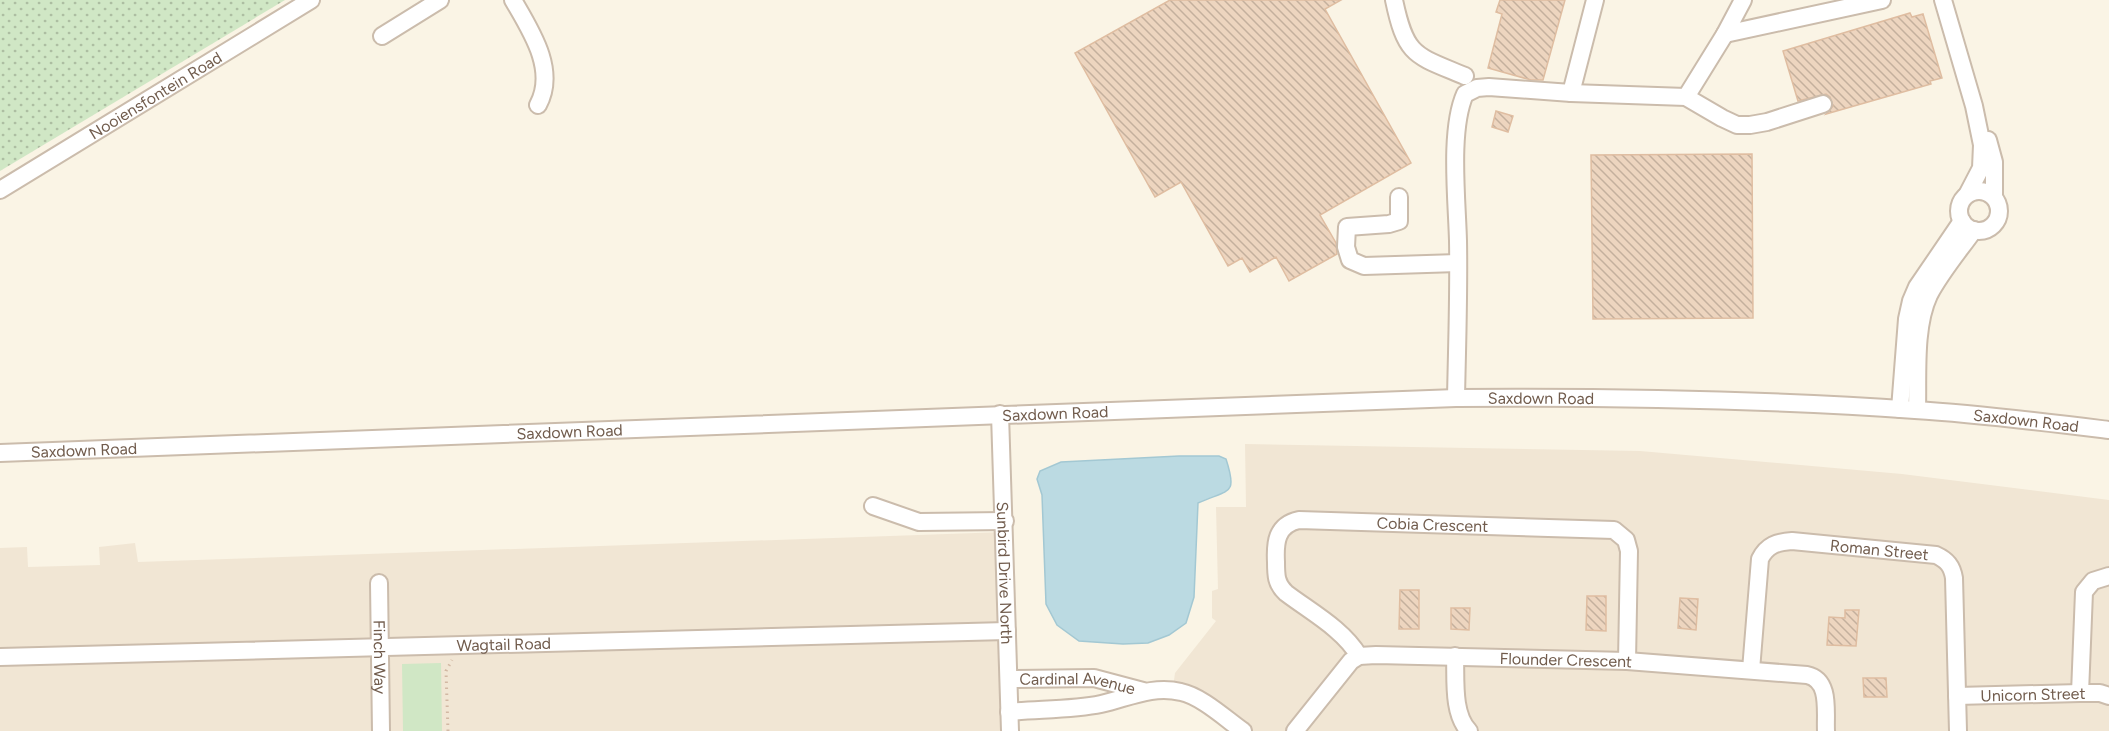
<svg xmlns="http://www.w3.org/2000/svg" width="2109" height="731" viewBox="0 0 2109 731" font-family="Figtree,sans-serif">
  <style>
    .residential { fill: #f1e6d4 }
    .green { fill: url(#green-dots) }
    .pitch { fill: #d0e7c5 }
    .water { fill: #bbdae2; stroke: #a3c8d3; stroke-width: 1.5 }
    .building { fill: url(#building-back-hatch); stroke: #dfbda1; stroke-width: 1.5 }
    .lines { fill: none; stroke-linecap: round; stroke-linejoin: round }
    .minor-casing { stroke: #cbbcac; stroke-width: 20 }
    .path { stroke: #d2b8a3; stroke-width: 3; stroke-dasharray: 1.5 4.5; stroke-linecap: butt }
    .minor { stroke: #fff; stroke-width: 16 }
    .labels { text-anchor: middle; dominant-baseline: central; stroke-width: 4.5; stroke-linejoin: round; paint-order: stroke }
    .street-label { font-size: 16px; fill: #715c4d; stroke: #fdf7eb }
  </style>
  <defs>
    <pattern id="green-dots" width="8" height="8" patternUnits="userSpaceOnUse" patternTransform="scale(1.5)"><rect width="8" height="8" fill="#d0e7c5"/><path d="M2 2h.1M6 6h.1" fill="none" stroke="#adbea2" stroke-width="1.8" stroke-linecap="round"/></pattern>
    <pattern id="building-back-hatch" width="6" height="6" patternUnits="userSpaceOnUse" patternTransform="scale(1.5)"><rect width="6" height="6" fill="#edd5bf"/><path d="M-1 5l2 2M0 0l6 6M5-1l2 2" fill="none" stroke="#c4b09d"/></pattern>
  </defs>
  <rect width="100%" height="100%" fill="#faf4e5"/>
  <!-- residential -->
  <g class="residential">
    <polygon points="1245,444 1640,451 1902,474 2109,500 2109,731 1247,731 1173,688 1175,673 1216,621 1212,618 1212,591 1218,589 1216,507 1246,507"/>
    <polygon points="1004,532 1009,731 0,731 0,548 27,547 28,567 100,565 99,547 135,543 138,562"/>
  </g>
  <!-- green -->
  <polygon class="green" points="0,0 285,0 0,171"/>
  <!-- pitch -->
  <polygon class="pitch" points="441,663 442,731 403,731 402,664"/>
  <!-- water -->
  <path class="water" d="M1179,456H1219L1226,459C1238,496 1229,489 1198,503L1194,597L1186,623L1169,635L1148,643L1123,644L1079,641L1057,625L1046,604L1042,495L1037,479L1040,471L1061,462Z"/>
  <!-- building -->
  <g class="building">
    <polygon points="1170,0 1341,0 1325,9 1411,163 1320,215 1336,243 1337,254 1289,281 1276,257 1250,272 1242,258 1228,266 1181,182 1155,197 1075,53"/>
    <polygon points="1500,0 1565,0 1543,80 1531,80 1488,68 1502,14 1496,12"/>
    <polygon points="1910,13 1912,17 1923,14 1942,78 1930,81 1931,84 1826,114 1833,106 1830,97 1826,94 1798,101 1783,51"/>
    <polygon points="1496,111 1513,116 1508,132 1492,127"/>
    <polygon points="1752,154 1753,318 1593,319 1591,155"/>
    <polygon points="1400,590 1419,590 1419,629 1399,629"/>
    <polygon points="1587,596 1606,596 1606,631 1586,630"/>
    <polygon points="1680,598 1698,599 1696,630 1678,628"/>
    <polygon points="1451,608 1470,608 1469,630 1451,629"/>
    <polygon points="1845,610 1859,610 1856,646 1827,645 1829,617 1845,618"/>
    <polygon points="1863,678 1886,678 1887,697 1864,697"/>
  </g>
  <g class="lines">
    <!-- minor casing -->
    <g class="minor-casing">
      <g id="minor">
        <path d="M513,0C531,31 557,70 538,105"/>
        <path d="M1394,0C1406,57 1415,55 1465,76"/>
        <polyline points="1943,0 1974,106 1982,145 1981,168 1968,193"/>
        <polyline points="1725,34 1882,0"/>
        <polyline points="382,36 440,0"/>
        <polyline points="1571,93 1595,0"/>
        <polyline points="1686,97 1725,34 1743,0"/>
        <polyline points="1988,140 1994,162 1994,197"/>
        <path id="s1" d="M0,190L311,0"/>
        <circle cx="1979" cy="211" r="20"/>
        <polyline points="1399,197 1399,221 1389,224 1347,227 1346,247 1350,260 1364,266 1458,263"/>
        <path d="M1456,398C1457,345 1459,293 1458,241C1457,200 1449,130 1465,94L1477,88L1489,87L1571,93L1686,97L1722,118L1737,125H1750L1767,122L1823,104"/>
        <polyline points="1900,409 1907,319 1911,301 1917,287 1962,221"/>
        <path d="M1917,410C1918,375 1914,327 1929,295C1941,272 1959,251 1974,230"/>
        <path id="s2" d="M1000,414L1010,731"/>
        <path id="s3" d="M0,453L1456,398C1609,397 1762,399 1915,410C1980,414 2044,422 2109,430"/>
        <polyline points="873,506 919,522 1005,521"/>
        <path id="s4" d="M379,583L381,731"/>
        <path id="s5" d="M1359,656C1343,629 1311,612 1286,593C1276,584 1276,575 1276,562C1275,543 1276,525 1299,520L1614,530L1626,540L1629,551L1627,661"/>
        <path d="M1455,656C1456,678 1452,714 1469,731"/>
        <path id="s6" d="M0,657L1007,631"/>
        <path id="s7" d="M1751,670L1760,559C1767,545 1777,542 1792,541L1936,555C1947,560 1952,566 1954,578L1958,731"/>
        <path id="s8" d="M1009,679L1094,678L1143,691"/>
        <polyline points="2080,693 2084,592 2093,581 2109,576"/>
        <path id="s9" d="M1957,696L2080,693H2100L2109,696"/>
        <path d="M1009,712C1038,709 1072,710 1101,704C1128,698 1152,685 1181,692C1201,696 1226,719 1243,731"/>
        <path id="s10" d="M1295,731L1351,661L1359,656L1376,655L1627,661L1807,675C1831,680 1825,712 1826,731"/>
      </g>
    </g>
    <!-- path -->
    <polyline class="path" points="448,731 446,671 452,660"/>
    <!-- minor -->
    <use href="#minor" class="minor"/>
  </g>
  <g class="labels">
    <!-- street labels -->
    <g class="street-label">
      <text stroke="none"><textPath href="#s1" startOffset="182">Nooiensfontein Road</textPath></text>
      <text stroke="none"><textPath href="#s3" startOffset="1542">Saxdown Road</textPath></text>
      <text stroke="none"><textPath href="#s3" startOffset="1056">Saxdown Road</textPath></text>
      <text stroke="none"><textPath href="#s3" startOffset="2028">Saxdown Road</textPath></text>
      <text stroke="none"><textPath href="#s3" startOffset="570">Saxdown Road</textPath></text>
      <text stroke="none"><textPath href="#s3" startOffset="84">Saxdown Road</textPath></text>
      <text stroke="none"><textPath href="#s5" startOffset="318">Cobia Crescent</textPath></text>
      <text stroke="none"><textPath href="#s7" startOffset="238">Roman Street</textPath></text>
      <text stroke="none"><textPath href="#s2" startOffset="159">Sunbird Drive North</textPath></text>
      <text stroke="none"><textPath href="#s6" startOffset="504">Wagtail Road</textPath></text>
      <text stroke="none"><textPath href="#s4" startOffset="74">Finch Way</textPath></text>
      <text stroke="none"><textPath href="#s10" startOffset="306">Flounder Crescent</textPath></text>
      <text stroke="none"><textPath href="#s8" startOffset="69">Cardinal Avenue</textPath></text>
      <text stroke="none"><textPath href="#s9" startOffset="76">Unicorn Street</textPath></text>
    </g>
  </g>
</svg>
